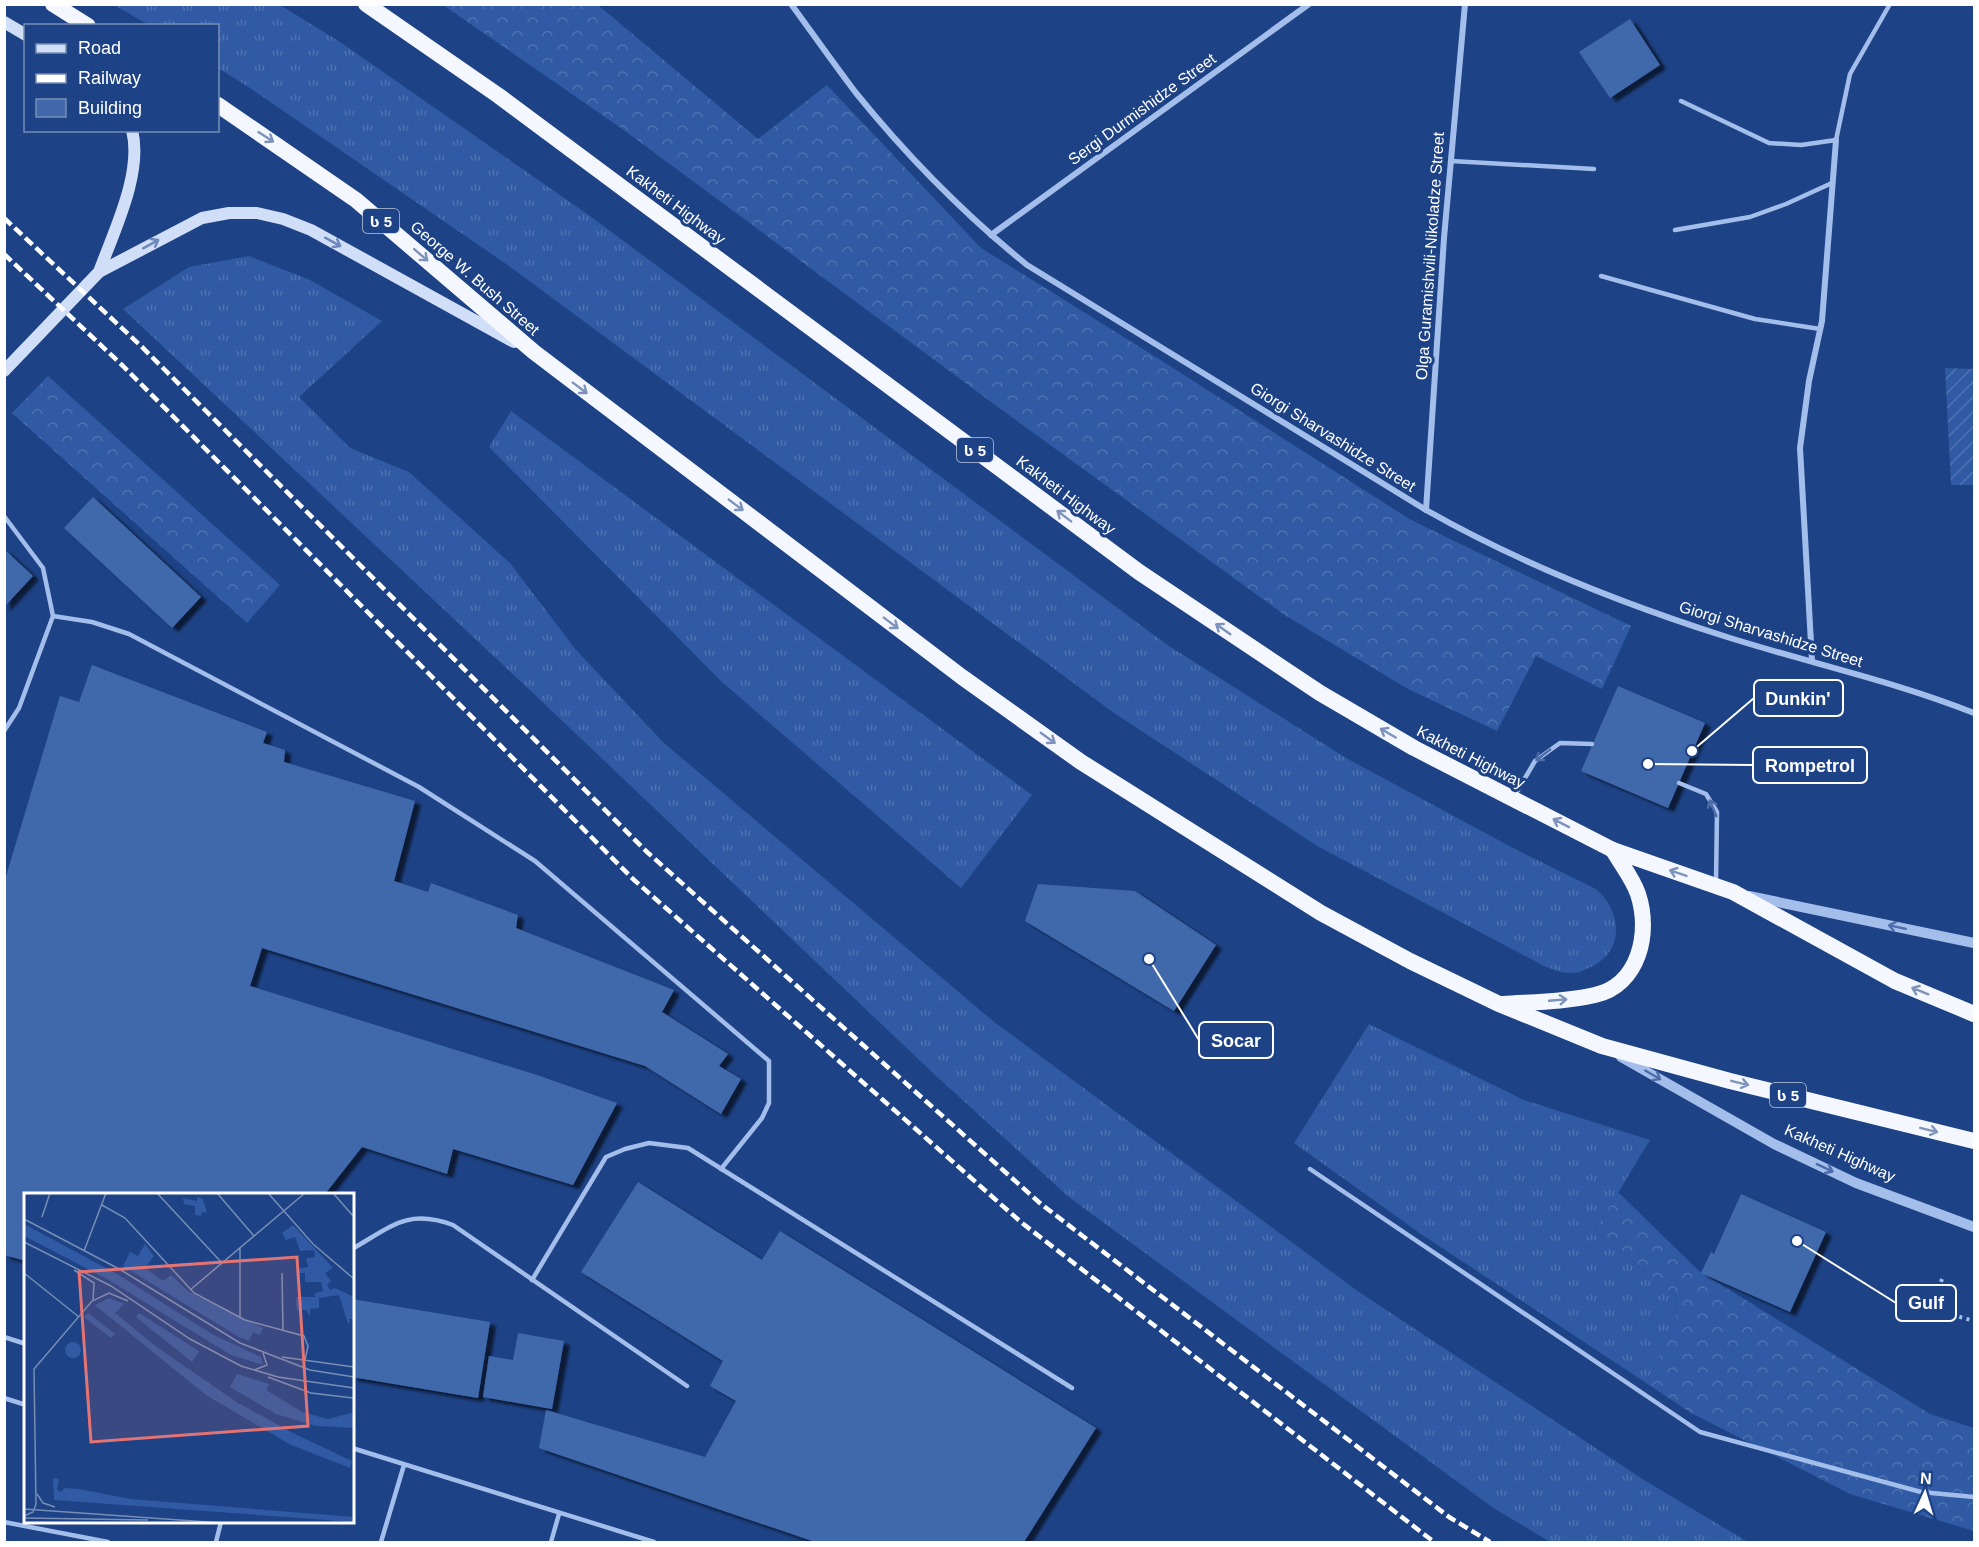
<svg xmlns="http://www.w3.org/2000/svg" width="1979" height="1547" viewBox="0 0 1979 1547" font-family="Arial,'Noto Sans Georgian',sans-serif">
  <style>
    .grass { fill: url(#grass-tufts) }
    .forest { fill: url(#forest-crowns) }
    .garden { fill: url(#garden-furrows) }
    .building { fill: #4169ac; filter: url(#shadow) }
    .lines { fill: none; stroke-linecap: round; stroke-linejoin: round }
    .path { stroke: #a4beeb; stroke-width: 4; stroke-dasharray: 3 4.5; stroke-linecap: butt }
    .service { stroke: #a4beeb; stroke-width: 4.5 }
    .minor { stroke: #a4beeb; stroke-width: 6 }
    .tertiary { stroke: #a4beeb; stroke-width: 10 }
    .secondary { stroke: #d0def8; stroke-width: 12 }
    .trunk { stroke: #f4f7fe; stroke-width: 16 }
    .rail { stroke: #fff; stroke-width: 4.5; stroke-dasharray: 10 4.5; stroke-linecap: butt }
    .oneway { stroke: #7e93bb }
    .oneway2 { stroke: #6e88b9 }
    .oneway3 { stroke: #4c6da9 }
    .labels { text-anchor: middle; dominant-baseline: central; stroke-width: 6; stroke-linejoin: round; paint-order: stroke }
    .shield { fill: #1d4285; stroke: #bbc6da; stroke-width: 1.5 }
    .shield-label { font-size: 15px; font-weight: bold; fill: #fff }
    .street-label { font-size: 16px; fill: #fff; stroke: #1d4285 }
    .inset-road { fill: none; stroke: #778eb6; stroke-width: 1.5 }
    .view { fill: #e47373; fill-opacity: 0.15; stroke: #e47373; stroke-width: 3 }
    .inset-edge { fill: none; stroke: #fff; stroke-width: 3 }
    .leader { fill: none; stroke: #fff; stroke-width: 2 }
    .callout-dot { fill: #fff; stroke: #1d4285; stroke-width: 2 }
    .callout { fill: #1d4285; stroke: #fff; stroke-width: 2 }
    .callout-label { font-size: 18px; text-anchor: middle; font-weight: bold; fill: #fff }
  </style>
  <defs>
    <pattern id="grass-tufts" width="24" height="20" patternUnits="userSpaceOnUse" patternTransform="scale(1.5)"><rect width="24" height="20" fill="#305aa3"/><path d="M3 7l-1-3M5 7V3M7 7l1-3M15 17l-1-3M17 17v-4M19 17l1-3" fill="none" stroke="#4f73b1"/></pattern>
    <pattern id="forest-crowns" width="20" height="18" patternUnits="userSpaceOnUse" patternTransform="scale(1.5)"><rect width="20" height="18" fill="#305aa3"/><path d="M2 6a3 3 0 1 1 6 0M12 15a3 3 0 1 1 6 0" fill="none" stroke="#4f73b1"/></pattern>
    <pattern id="garden-furrows" width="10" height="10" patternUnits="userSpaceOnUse" patternTransform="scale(1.5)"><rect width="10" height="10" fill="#305aa3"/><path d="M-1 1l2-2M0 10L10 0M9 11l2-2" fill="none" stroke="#4f73b1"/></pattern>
    <filter id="shadow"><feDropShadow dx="6" dy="4" stdDeviation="1.5" flood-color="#0009"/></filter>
  </defs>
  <rect width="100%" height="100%" fill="#1d4285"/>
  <!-- grass -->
  <g class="grass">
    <path d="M114,5H280L340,42L590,216L1166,644L1346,758L1515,849L1596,889C1622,911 1625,951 1591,967C1586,969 1580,973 1574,973C1564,974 1555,970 1546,967L1319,847L1114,713L509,266L247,86L218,68V26L149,25Z"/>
    <polygon points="249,256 310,280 382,321 299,397 350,448 409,472 510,563 576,650 664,743 993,1021 1359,1292 1644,1480 1748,1542 1550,1542 1492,1507 1070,1198 935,1075 534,694 123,309 189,267"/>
    <polygon points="511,411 1032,795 961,888 722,682 489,447"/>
    <polygon points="1369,1024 1524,1100 1650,1140 1595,1231 1676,1296 1675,1326 1646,1383 1421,1234 1294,1143"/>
  </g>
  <!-- forest -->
  <g class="forest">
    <polygon points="443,5 598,5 758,139 827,85 981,248 1159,359 1411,520 1631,626 1602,689 1536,656 1497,731 1408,689 1286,616 1002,410 621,128"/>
    <polygon points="48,376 280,585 247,623 12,413"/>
    <polygon points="1618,1192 1699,1271 1930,1414 1974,1428 1974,1531 1850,1494 1691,1413 1646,1383 1675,1326 1676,1296 1595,1231"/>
  </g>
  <!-- garden -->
  <polygon class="garden" points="1945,368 1974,369 1974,485 1951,485"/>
  <!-- building -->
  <g class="building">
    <polygon points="1630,19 1660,65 1610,98 1579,52"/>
    <polygon points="93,497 201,597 172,628 64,528"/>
    <polygon points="4,549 33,576 4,607"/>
    <polygon points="92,665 267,732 263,743 285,750 284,762 415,801 394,881 428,892 431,883 518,915 516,928 674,990 662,1012 728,1054 719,1066 741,1079 721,1114 645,1066 262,948 250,986 537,1075 617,1103 573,1185 453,1149 447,1174 362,1147 325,1194 26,1194 26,1261 4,1255 4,883 60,696 79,702"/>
    <polygon points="1618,686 1705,723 1668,808 1581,771"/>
    <polygon points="1038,884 1135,891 1216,945 1174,1011 1025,921"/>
    <polygon points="638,1182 762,1260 780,1231 1096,1428 1024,1542 815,1542 539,1448 546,1410 705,1457 736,1401 710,1386 723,1361 581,1272"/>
    <polygon points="1741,1194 1826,1232 1790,1312 1701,1273 1711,1252 1714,1254"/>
    <polygon points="352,1299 490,1322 478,1398 352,1377"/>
    <polygon points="518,1333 564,1341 552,1409 483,1397 489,1356 513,1360"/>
  </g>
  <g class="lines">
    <!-- path -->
    <polyline class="path" points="1942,1279 1932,1309 1974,1321"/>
    <!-- service -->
    <g class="service">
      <polyline points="1681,101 1769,143 1801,145 1836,140 1850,74 1890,4"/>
      <polyline points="1451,161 1594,169"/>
      <polyline points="1675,230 1750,217 1786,204 1832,183"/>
      <polyline points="1601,276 1755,319 1820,329"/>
      <polyline points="4,516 43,568 53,616 19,708 4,731"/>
      <polyline points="53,616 92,622 129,634 419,787 535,861 769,1061 769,1103 762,1118 721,1169"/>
      <polyline points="1679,783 1706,794 1717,812 1716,881"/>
      <polyline points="1515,795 1535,761 1560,743 1592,744"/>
      <polyline points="1310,1169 1700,1432 1921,1492 1974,1497"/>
      <path d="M352,1249C391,1227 407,1208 453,1225L687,1386"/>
      <polyline points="532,1280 606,1157 625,1149 649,1143 688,1148 1072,1388"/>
      <polyline points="4,1337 26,1344"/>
      <polyline points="4,1398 26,1405"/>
      <polyline points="352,1448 654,1542"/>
      <polyline points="4,1522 108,1542"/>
      <polyline points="216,1542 221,1522"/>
      <polyline points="381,1542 404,1465"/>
      <polyline points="551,1542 559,1514"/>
    </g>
    <!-- minor -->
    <g class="minor">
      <path d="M791,4C813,34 834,64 856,93C907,156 964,214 1027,265L1426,510C1521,564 1623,604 1727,637C1809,663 1894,681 1974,713"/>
      <polyline points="991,235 1309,4"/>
      <polyline points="1426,510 1444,238 1465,4"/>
      <polyline points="1812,661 1800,448 1809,381 1822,321 1836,140"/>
    </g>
    <!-- tertiary -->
    <g class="tertiary">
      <polyline points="1749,896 1974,943"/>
      <polyline points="1621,1057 1774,1144 1856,1183 1974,1227"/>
    </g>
    <!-- secondary -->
    <g class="secondary">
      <polyline points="4,22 26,35"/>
      <path d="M99,272C114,231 143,173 132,130"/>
      <polyline points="4,371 99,272 202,218 229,213 257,213 283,219 311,230 514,342"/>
    </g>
    <!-- trunk -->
    <g class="trunk">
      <polyline points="53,4 88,26"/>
      <polyline points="366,4 499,96 1139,572 1320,693 1414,748 1613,850 1733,892 1895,981 1974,1014"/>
      <polyline points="218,105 356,200 534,352 962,677 1081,762 1321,913 1410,961 1499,1004 1602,1046 1730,1081 1974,1141"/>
      <path d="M1503,1004C1533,1002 1565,1002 1595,995C1639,985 1651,933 1638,894C1633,879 1621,864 1613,850"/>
    </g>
    <!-- rail -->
    <g class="rail">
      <polyline points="4,218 141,346 647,852 1041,1204 1449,1517 1490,1542"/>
      <polyline points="4,254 123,366 633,879 1022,1223 1434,1542"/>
    </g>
  </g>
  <!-- one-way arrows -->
  <defs><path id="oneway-shaft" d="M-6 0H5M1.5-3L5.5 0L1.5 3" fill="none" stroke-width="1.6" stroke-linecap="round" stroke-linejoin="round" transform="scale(1.5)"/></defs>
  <g class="oneway">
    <use href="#oneway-shaft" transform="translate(266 137) rotate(33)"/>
    <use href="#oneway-shaft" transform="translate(421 255) rotate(41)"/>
    <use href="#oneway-shaft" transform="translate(580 388) rotate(37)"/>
    <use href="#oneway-shaft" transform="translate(736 505) rotate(37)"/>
    <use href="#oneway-shaft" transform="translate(1064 516) rotate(-143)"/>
    <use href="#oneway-shaft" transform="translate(891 623) rotate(37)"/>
    <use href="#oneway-shaft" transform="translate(1223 629) rotate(-145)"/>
    <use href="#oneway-shaft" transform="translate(1388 733) rotate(-150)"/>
    <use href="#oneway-shaft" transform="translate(1048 738) rotate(36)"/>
    <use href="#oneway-shaft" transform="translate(1561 823) rotate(-153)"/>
    <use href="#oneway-shaft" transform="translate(1678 873) rotate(-161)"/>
    <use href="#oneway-shaft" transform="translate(1920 991) rotate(-158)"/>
    <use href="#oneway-shaft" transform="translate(1558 1000) rotate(-5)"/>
    <use href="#oneway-shaft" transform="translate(1740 1083) rotate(14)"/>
    <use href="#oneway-shaft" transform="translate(1929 1130) rotate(14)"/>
  </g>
  <g class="oneway2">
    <use href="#oneway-shaft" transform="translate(333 242) rotate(29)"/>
    <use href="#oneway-shaft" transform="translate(151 244) rotate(-29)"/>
  </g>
  <g class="oneway3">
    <use href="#oneway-shaft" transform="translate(1543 755) rotate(143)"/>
    <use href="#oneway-shaft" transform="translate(1713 808) rotate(-113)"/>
    <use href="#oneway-shaft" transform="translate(1897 927) rotate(-168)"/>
    <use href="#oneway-shaft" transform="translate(1653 1075) rotate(30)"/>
    <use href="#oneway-shaft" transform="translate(1825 1168) rotate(25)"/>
  </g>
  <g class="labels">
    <!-- shield labels -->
    <g class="shield">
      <rect x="363" y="209" width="36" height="24" rx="4.5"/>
      <rect x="957" y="438" width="36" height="24" rx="4.5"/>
      <rect x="1770" y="1083" width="36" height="24" rx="4.5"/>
    </g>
    <g class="shield-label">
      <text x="381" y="221">ს 5</text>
      <text x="975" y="450">ს 5</text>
      <text x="1788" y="1095">ს 5</text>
    </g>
    <!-- street labels -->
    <g class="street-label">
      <text transform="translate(1142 109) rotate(-36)">Sergi Durmishidze Street</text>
      <text transform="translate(676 205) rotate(37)">Kakheti Highway</text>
      <text transform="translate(1430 256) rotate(-86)">Olga Guramishvili-Nikoladze Street</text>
      <text transform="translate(475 278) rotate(41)">George W. Bush Street</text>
      <text transform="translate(1333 437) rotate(32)">Giorgi Sharvashidze Street</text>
      <text transform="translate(1066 495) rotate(37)">Kakheti Highway</text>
      <text transform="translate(1771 634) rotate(17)">Giorgi Sharvashidze Street</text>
      <text transform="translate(1471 757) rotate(27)">Kakheti Highway</text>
      <text transform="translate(1840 1153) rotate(24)">Kakheti Highway</text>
    </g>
  </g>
  <!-- overview -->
  <g transform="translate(24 1193)">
    <rect width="330" height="330" fill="#1d4285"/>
    <path d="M0,31L93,81L188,141L237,164L239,172L207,162L83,86L0,43ZM85,105L100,111L91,120L134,155L214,210L269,240L265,251L182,202L71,112ZM115,120L175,158L168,169L112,124ZM213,181L245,191L240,202L249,208L247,218L206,194ZM29,285L35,286L33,297L37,299L40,295L55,296L107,306L330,324V329L30,307Z" fill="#305aa3"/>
    <path d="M121,51L130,63L121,75L139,88L147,82L165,99L239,135L236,142L229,139L225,148L215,144L99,73L106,59L114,63ZM64,120L91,141L87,145L60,124ZM242,197L278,219L304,226L330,219V235L291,233L252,221L247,218L249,208L240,202ZM269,240L328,268L326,275L265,251Z" fill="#305aa3"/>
    <path d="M41 157a8 8 0 1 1 16 0a8 8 0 1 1-16 0Z" fill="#305aa3"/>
    <path d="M173,4L179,6L183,20L178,19L177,23L171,22V13L160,11L159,5L173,8ZM269,32L309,75L301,80L307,88L303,92L306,97L311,95L330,104V126H325L326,129L324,131L315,102L295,105V115L286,116V124L282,117H273L272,104H291V100L299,98L297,89H281V80H273L272,76L284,74L282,65L291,64L290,57L276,58L271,44L262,47L258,40Z" fill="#305aa3"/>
    <path class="inset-road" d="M20,0H39M133,0L198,70M193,0L230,43M244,0L289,51L330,86M309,0L330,24M78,12L101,25L170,100L221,127L280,143L284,153L281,167M18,24L26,0M0,26L97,77L216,150L286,177L330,184M0,49L87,93L166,146L217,173L254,184L330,195M60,58L82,0M50,77L70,90L69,107M0,80L55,124M258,80L259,137M166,97L281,0M216,124V55M258,164L330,174M230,177L243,172L239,160M244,184L287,200L329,205M13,301L19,310L31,314M0,316L198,330M0,323L9,319L12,311L10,176L68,108L85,100L104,108M0,325L124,327"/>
    <path class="view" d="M273,64L284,233L67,249L55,79Z"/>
    <rect width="330" height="330" class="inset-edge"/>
  </g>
  <!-- callouts -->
  <path class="leader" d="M1692 751L1754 698M1648 764L1753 765M1149 959L1199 1040M1797 1241L1896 1303"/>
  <g class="callout-dot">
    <circle cx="1692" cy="751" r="6"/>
    <circle cx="1648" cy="764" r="6"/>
    <circle cx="1149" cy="959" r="6"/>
    <circle cx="1797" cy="1241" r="6"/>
  </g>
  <g class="callout">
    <rect x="1754" y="680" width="89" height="36" rx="6"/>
    <rect x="1753" y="747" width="114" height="36" rx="6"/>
    <rect x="1199" y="1022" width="74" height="36" rx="6"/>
    <rect x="1896" y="1285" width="60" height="36" rx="6"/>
  </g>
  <g class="callout-label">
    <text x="1798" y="705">Dunkin'</text>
    <text x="1810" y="772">Rompetrol</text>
    <text x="1236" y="1047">Socar</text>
    <text x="1926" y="1309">Gulf</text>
  </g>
  <!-- border -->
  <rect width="1979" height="1547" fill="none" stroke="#ffffff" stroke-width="12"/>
  <!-- legend -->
  <rect x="24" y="24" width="195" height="108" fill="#1d4285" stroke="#778eb6" stroke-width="1.5"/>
  <rect x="36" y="44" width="30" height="9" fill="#d0def8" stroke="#778eb6" stroke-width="1.5"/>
  <text x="78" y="54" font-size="18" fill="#ffffff">Road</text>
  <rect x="36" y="74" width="30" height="9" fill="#ffffff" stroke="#778eb6" stroke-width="1.5"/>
  <text x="78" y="84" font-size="18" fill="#ffffff">Railway</text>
  <rect x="36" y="99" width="30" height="18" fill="#4169ac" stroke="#778eb6" stroke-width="1.5"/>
  <text x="78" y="114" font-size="18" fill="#ffffff">Building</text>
  <!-- north arrow -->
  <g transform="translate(1925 1493) rotate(4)" stroke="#1d4285" stroke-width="4.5" paint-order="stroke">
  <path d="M0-4.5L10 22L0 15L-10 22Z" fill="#ffffff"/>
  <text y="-9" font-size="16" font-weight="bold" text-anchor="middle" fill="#ffffff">N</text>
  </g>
</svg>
